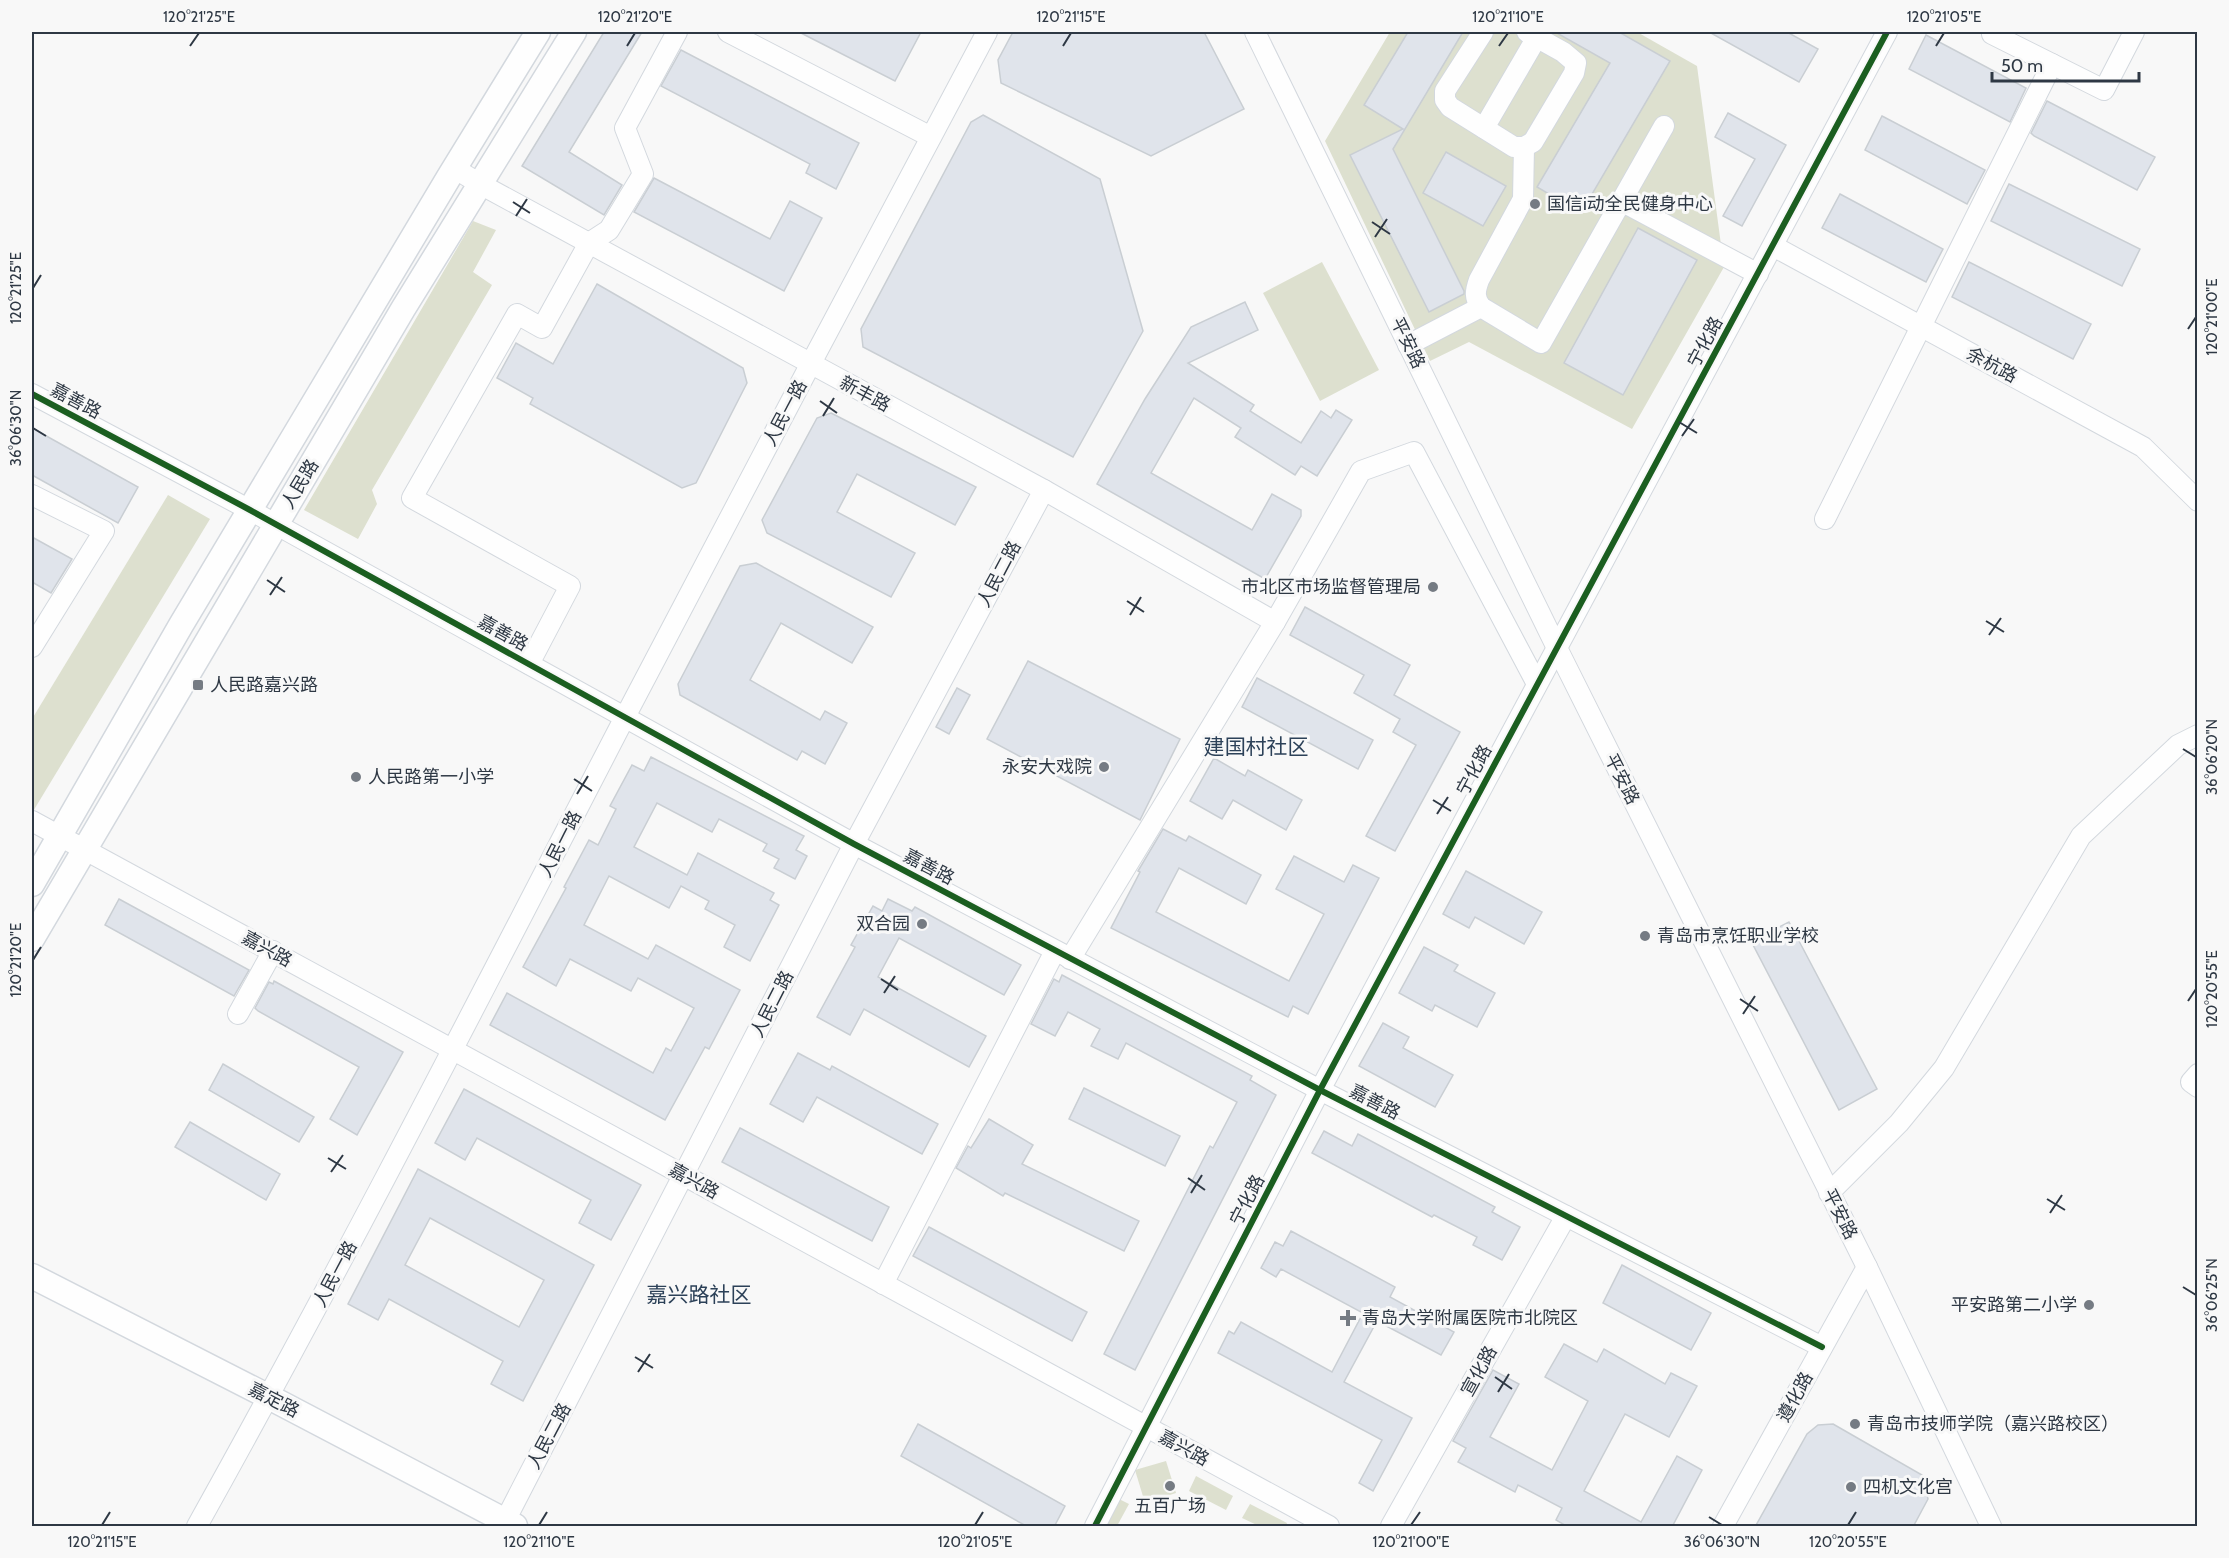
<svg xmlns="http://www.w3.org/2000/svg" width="2229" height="1558" viewBox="0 0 2229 1558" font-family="Cabin,'Noto Sans SC',sans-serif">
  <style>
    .green { fill: #dde0cf }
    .building { fill: #e0e4eb; stroke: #c9ced3; stroke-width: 1.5; fill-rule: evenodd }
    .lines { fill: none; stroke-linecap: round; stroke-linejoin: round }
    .minor-casing { stroke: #d3d8de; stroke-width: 22 }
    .major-casing { stroke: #d3d8de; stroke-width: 27 }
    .minor { stroke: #fefefe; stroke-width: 20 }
    .major { stroke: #fefefe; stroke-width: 24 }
    .cycleway-casing { stroke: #f8f8f8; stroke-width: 10 }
    .cycleway { stroke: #1b5e20; stroke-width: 6 }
    .ticks { fill: none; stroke: #2e3844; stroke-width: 2 }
    .poi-dot { fill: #757b83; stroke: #f8f8f8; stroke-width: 2 }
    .labels { text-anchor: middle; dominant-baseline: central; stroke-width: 6; stroke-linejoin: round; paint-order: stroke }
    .poi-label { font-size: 18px; fill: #2e3844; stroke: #f8f8f8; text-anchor: start }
    .street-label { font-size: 18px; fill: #2e3844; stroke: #f8f8f8 }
    .quarter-label { font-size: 21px; fill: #2c4158; stroke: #f8f8f8 }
    .neatline { fill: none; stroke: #2e3844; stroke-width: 2 }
    .ticks-label { font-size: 15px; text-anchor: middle; fill: #2e3844 }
  </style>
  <rect width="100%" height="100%" fill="#f8f8f8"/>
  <!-- green -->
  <g class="green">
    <polygon points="1390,32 1637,32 1697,66 1724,267 1632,429 1469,342 1430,361 1325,141"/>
    <polygon points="473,221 496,230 473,272 492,285 372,490 377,504 358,539 304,510"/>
    <polygon points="1322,262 1379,370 1320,401 1263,293"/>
    <polygon points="168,495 210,519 32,813 32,719"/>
    <polygon points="1166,1461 1176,1493 1145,1503 1135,1470"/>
    <polygon points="1196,1476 1233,1496 1226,1510 1189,1491"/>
    <polygon points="1119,1499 1129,1504 1117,1526 1105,1526"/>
    <polygon points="1250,1504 1287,1523 1286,1526 1259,1526 1242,1518"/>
  </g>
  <!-- building -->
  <g class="building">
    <polygon points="604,32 642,32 569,152 622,185 604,215 522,166"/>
    <polygon points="799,32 921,32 895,81"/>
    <polygon points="1013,32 1204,32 1244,109 1151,156 1001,83 998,60"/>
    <polygon points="1408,32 1463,32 1393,149 1464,291 1464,294 1429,312 1350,155 1403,129 1364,105"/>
    <polygon points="1555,32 1619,32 1670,61 1581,213 1537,187 1610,63"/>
    <polygon points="1709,32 1787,32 1818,49 1799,82"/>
    <polygon points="1926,35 2026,88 2010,122 1909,69"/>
    <polygon points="681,50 859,143 836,189 806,173 810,164 661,86"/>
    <polygon points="2047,101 2155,157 2137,190 2034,136 2031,133"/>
    <polygon points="1728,113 1786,145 1742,226 1723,216 1755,159 1715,137"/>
    <polygon points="983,115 1100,179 1143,331 1073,457 863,347 861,329 971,122"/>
    <polygon points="1882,116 1985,170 1967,204 1865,150"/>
    <polygon points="1446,152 1506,186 1483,226 1423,193"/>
    <polygon points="654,178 770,239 790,201 822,218 784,291 634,212"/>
    <polygon points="2009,184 2140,249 2122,286 1991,221"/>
    <polygon points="1840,194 1943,249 1926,282 1822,228"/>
    <polygon points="1638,228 1697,260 1623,395 1564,363"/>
    <polygon points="1969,262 2091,324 2073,359 1952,297"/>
    <polygon points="597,284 743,368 747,383 696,483 682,488 530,404 533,398 497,378 516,343 553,364"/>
    <polygon points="1245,302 1258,330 1188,363 1254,405 1250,411 1301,443 1321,411 1331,418 1336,410 1352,420 1317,476 1301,466 1295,475 1235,437 1241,428 1194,398 1151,473 1252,530 1272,494 1301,510 1301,516 1265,579 1097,484 1145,399 1191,327"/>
    <polygon points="831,413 976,487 955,525 857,474 837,512 915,553 891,597 767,533 762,520 817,418"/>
    <polygon points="32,428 138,487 118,523 32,475"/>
    <polygon points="32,537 72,559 51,593 32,582"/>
    <polygon points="756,563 873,627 852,663 781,623 750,680 820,720 825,711 847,723 825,764 802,751 797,760 680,695 678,684 740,566"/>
    <polygon points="1305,607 1410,665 1394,695 1460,732 1395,851 1366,836 1416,745 1393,732 1400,719 1354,693 1364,675 1290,635"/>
    <polygon points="1028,661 1180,739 1140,820 987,739"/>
    <polygon points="1257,678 1373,740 1358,769 1242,707"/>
    <polygon points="957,688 970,695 949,734 936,727"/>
    <polygon points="651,757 804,836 796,850 807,856 795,879 774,868 779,859 763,851 767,844 719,819 712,832 657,803 634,847 687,875 698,853 774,893 770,900 779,905 750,961 724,947 735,925 705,909 709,901 681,886 669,908 609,876 584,925 648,959 656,945 740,990 709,1049 705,1047 665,1120 490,1025 507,993 653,1073 666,1048 671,1051 694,1008 638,978 631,991 570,959 556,986 523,967 566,888 564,887 589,840 598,845 616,809 610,806 632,765 644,771"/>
    <polygon points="1214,758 1245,776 1248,770 1302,800 1286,830 1233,800 1222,819 1190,801"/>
    <polygon points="1163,829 1186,841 1189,836 1261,875 1246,904 1179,868 1156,912 1289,981 1324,914 1276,889 1294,856 1344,882 1353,865 1379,878 1308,1014 1293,1006 1288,1017 1111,928 1140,872 1138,871"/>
    <polygon points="1466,871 1542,912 1524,944 1475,917 1469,928 1443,914"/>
    <polygon points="119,899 249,970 234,996 105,925"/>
    <polygon points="888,899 912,911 915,907 1021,965 1004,995 899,938 878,977 986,1036 969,1067 864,1009 850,1035 817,1017 855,947 851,945 873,906 882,911"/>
    <polygon points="1789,922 1877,1089 1839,1110 1751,941"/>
    <polygon points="1424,947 1458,965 1454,971 1495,993 1477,1027 1435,1005 1432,1011 1399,993"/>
    <polygon points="1062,975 1252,1076 1250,1080 1276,1095 1135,1370 1104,1354 1210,1146 1213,1148 1237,1102 1126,1043 1118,1059 1091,1046 1100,1029 1068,1012 1055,1036 1031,1024 1054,979 1059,982"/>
    <polygon points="274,981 403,1052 357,1135 330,1119 359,1067 258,1011 255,1008 269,982 273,984"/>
    <polygon points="1383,1023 1409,1037 1403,1048 1453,1075 1435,1107 1359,1066"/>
    <polygon points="798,1053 830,1070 832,1066 938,1124 922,1154 817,1097 803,1122 770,1104"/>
    <polygon points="223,1064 314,1117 299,1142 209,1090"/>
    <polygon points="1084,1088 1180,1136 1165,1166 1069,1119"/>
    <polygon points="464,1089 641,1185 611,1240 579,1223 591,1200 477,1138 465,1160 435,1143"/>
    <polygon points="989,1119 1033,1145 1022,1164 1139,1221 1124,1251 1005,1193 1003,1196 956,1168 968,1146 971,1148"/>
    <polygon points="190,1122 280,1174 266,1200 175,1147"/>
    <polygon points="740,1128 889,1207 872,1241 722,1162"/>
    <polygon points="1324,1131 1352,1146 1358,1134 1495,1207 1492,1212 1520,1227 1502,1260 1473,1245 1477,1237 1434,1215 1432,1217 1312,1153"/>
    <path d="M418,1169L594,1265L523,1401L491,1384L503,1361L389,1299L378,1320L348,1304ZM430,1218L544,1280L519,1327L405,1265Z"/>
    <polygon points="929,1227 1087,1312 1072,1341 913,1256"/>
    <polygon points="1291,1231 1395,1287 1390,1297 1454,1332 1441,1355 1377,1321 1344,1382 1412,1418 1373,1491 1359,1483 1382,1440 1218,1353 1229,1331 1234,1334 1241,1322 1332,1372 1363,1313 1281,1269 1276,1277 1261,1268 1275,1242 1283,1246"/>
    <polygon points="1622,1265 1711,1313 1691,1350 1603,1303"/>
    <polygon points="1564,1344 1597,1362 1604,1349 1665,1384 1671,1373 1697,1386 1669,1437 1625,1414 1584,1491 1641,1522 1677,1456 1702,1470 1672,1527 1568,1527 1556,1520 1562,1508 1518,1485 1515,1492 1458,1462 1466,1448 1453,1441 1493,1370 1519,1384 1490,1437 1552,1470 1588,1401 1545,1377"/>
    <polygon points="918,1424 1065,1506 1054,1527 1028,1527 901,1456"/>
    <polygon points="1833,1424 1922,1475 1928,1499 1913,1527 1755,1527 1807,1434 1818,1425"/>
  </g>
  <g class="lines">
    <!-- minor casing -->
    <g class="minor-casing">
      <g id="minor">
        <polyline points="728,32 931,137"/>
        <polyline points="1255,32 1557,648 1867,1267 1991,1526"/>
        <polyline points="1483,32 1445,91 1445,100 1450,107 1514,147 1524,147 1533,142 1574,73 1576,63 1563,52 1527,32"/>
        <polyline points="1992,34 2104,90 2134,32"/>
        <polyline points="1484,128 1537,37"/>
        <path d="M1524,147L1523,199L1479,280C1475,291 1474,298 1481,307L1541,343L1664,126"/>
        <polyline points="454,168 480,184 1044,490 1275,622"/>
        <polyline points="1621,201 1758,274"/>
        <polyline points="1773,246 2143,447 2198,501"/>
        <polyline points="1408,345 1481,307"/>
        <polyline points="32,394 250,510 854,844 1320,1090 1822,1347"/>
        <polyline points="32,495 104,531 32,647"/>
        <polyline points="1825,519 2052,64"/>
        <polyline points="529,664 570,586 412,498 517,314 542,328 589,243 609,230 643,174 625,128 677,32"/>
        <polyline points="32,821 1329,1526"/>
        <polyline points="1070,959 1275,622 1361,471 1414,452 1537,684"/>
        <polyline points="238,1014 273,951"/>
        <polyline points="2198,1074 2191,1082 2198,1087"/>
        <polyline points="1829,1193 1899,1123 1944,1068 2081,836 2178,745 2198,735"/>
        <polyline points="883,1284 1055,951"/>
        <polyline points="505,1521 854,844 1044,490"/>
        <path d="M197,1526C346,1259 485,987 626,715C745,487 866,259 987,32"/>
        <polyline points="1095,1526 1320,1090 1887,32"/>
        <polyline points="1391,1526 1566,1216"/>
        <polyline points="1723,1526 1867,1267"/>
      </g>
    </g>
    <!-- major casing -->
    <g class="major-casing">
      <g id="major">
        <polyline points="32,884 181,625 449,177 538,32"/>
        <polyline points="32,939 403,309 574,32"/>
        <polyline points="32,1276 269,1397 515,1526"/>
      </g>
    </g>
    <!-- minor -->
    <use href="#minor" class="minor"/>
    <!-- major -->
    <use href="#major" class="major"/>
    <!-- cycleway casing -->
    <g class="cycleway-casing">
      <g id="cycleway">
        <polyline points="32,394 250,510 854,844 1320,1090 1822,1347"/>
        <polyline points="1095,1526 1320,1090 1887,32"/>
      </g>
    </g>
    <!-- cycleway -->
    <use href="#cycleway" class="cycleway"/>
  </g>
  <!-- ticks -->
  <path class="ticks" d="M190,46L199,33M627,46L635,33M1063,46L1071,33M1499,46L1508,33M1936,46L1944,33M513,202L530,213M516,216L527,199M1372,222L1390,234M1375,237L1387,219M33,288L41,275M2188,329L2196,317M820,401L837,413M823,416L834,398M1679,422L1697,433M33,428L46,436M1682,436L1694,419M267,580L285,592M270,595L282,577M1127,601L1144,612M1130,615L1141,597M1986,621L2004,632M1989,635L2001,618M2183,749L2196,757M574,779L592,791M577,794L588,776M1433,800L1451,811M1437,814L1448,797M33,960L41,947M881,979L898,990M884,993L895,976M1740,999L1758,1011M2188,1001L2196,989M1743,1014L1755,996M328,1158L346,1169M331,1172L343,1155M1188,1178L1205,1190M1191,1193L1202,1175M2047,1199L2065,1210M2050,1213L2062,1195M2183,1287L2196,1295M635,1357L653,1368M638,1372L650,1354M1495,1377L1512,1389M1498,1392L1509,1374M1709,1517L1722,1525M102,1525L110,1512M539,1525L547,1512M975,1525L983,1512M1411,1525L1420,1512M1848,1525L1856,1512"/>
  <!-- markers -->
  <g class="poi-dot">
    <circle cx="1535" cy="204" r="6"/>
    <circle cx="1433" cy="587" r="6"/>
    <rect x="192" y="679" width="12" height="12" rx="3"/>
    <circle cx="1104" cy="767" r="6"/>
    <circle cx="356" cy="777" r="6"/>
    <circle cx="922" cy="924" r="6"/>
    <circle cx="1645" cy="936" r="6"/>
    <circle cx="2089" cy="1305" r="6"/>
    <path d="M1345 1309h6v6h6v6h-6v6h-6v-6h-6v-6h6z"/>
    <circle cx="1855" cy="1424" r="6"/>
    <circle cx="1170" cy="1486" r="6"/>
    <circle cx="1851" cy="1487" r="6"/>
  </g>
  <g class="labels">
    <!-- poi labels -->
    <g class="poi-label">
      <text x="1547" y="204">国信i动全民健身中心</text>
      <text x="1421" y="587" text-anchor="end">市北区市场监督管理局</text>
      <text x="210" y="685">人民路嘉兴路</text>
      <text x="1092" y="767" text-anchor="end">永安大戏院</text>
      <text x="368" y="777">人民路第一小学</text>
      <text x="910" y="924" text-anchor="end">双合园</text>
      <text x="1657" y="936">青岛市烹饪职业学校</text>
      <text x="2077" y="1305" text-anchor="end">平安路第二小学</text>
      <text x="1362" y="1318">青岛大学附属医院市北院区</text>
      <text x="1867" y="1424">青岛市技师学院（嘉兴路校区）</text>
      <text x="1863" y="1487">四机文化宫</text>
      <text x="1170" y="1506" text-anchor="middle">五百广场</text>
    </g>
    <!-- street labels -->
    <g class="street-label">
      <text transform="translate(1705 342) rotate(-62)">宁化路</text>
      <text transform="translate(1408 343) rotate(64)">平安路</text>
      <text transform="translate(1992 365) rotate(28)">余杭路</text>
      <text transform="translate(865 394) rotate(28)">新丰路</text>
      <text transform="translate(76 401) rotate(28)">嘉善路</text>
      <text transform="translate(785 413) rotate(-62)">人民一路</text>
      <text transform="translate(300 484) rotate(-59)">人民路</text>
      <text transform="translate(999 574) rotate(-62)">人民二路</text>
      <text transform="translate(503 633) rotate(29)">嘉善路</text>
      <text transform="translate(1474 770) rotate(-62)">宁化路</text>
      <text transform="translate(1622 779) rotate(63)">平安路</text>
      <text transform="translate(560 844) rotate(-63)">人民一路</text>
      <text transform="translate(929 867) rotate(28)">嘉善路</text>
      <text transform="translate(267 949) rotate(29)">嘉兴路</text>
      <text transform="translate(772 1004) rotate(-63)">人民二路</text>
      <text transform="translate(1375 1102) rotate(27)">嘉善路</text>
      <text transform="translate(694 1181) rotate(29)">嘉兴路</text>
      <text transform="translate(1247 1200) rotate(-63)">宁化路</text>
      <text transform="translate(1840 1214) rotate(63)">平安路</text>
      <text transform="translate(335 1274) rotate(-62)">人民一路</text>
      <text transform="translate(1479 1371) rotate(-61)">宣化路</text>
      <text transform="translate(1795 1397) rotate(-61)">遵化路</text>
      <text transform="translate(274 1400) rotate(27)">嘉定路</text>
      <text transform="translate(549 1436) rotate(-62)">人民二路</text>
      <text transform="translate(1184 1448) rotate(29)">嘉兴路</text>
    </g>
    <!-- quarter labels -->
    <g class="quarter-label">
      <text x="1256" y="746">建国村社区</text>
      <text x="699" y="1294">嘉兴路社区</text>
    </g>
  </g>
  <!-- border -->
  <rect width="2229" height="1558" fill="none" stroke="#f8f8f8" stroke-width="66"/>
  <!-- scale -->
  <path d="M1992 72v9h147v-9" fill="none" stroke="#2e3844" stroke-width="3"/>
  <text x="2001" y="72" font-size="18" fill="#2e3844" stroke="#f8f8f8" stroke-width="4.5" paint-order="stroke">50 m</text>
  <rect x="33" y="33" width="2163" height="1492" class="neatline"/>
  <g class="ticks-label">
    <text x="199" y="22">120°21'25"E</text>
    <text x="635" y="22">120°21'20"E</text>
    <text x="1071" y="22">120°21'15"E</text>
    <text x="1508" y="22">120°21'10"E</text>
    <text x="1944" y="22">120°21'05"E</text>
    <text transform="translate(16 288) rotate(-90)" y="5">120°21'25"E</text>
    <text transform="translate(2212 317) rotate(-90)" y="5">120°21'00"E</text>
    <text transform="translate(16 428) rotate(-90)" y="5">36°06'30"N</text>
    <text transform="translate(2212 757) rotate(-90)" y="5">36°06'20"N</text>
    <text transform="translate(16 960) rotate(-90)" y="5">120°21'20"E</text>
    <text transform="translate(2212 989) rotate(-90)" y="5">120°20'55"E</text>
    <text transform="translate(2212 1295) rotate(-90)" y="5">36°06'25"N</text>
    <text x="102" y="1547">120°21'15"E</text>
    <text x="539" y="1547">120°21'10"E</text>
    <text x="975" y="1547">120°21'05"E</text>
    <text x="1411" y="1547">120°21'00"E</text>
    <text x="1722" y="1547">36°06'30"N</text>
    <text x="1848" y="1547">120°20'55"E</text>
  </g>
</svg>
